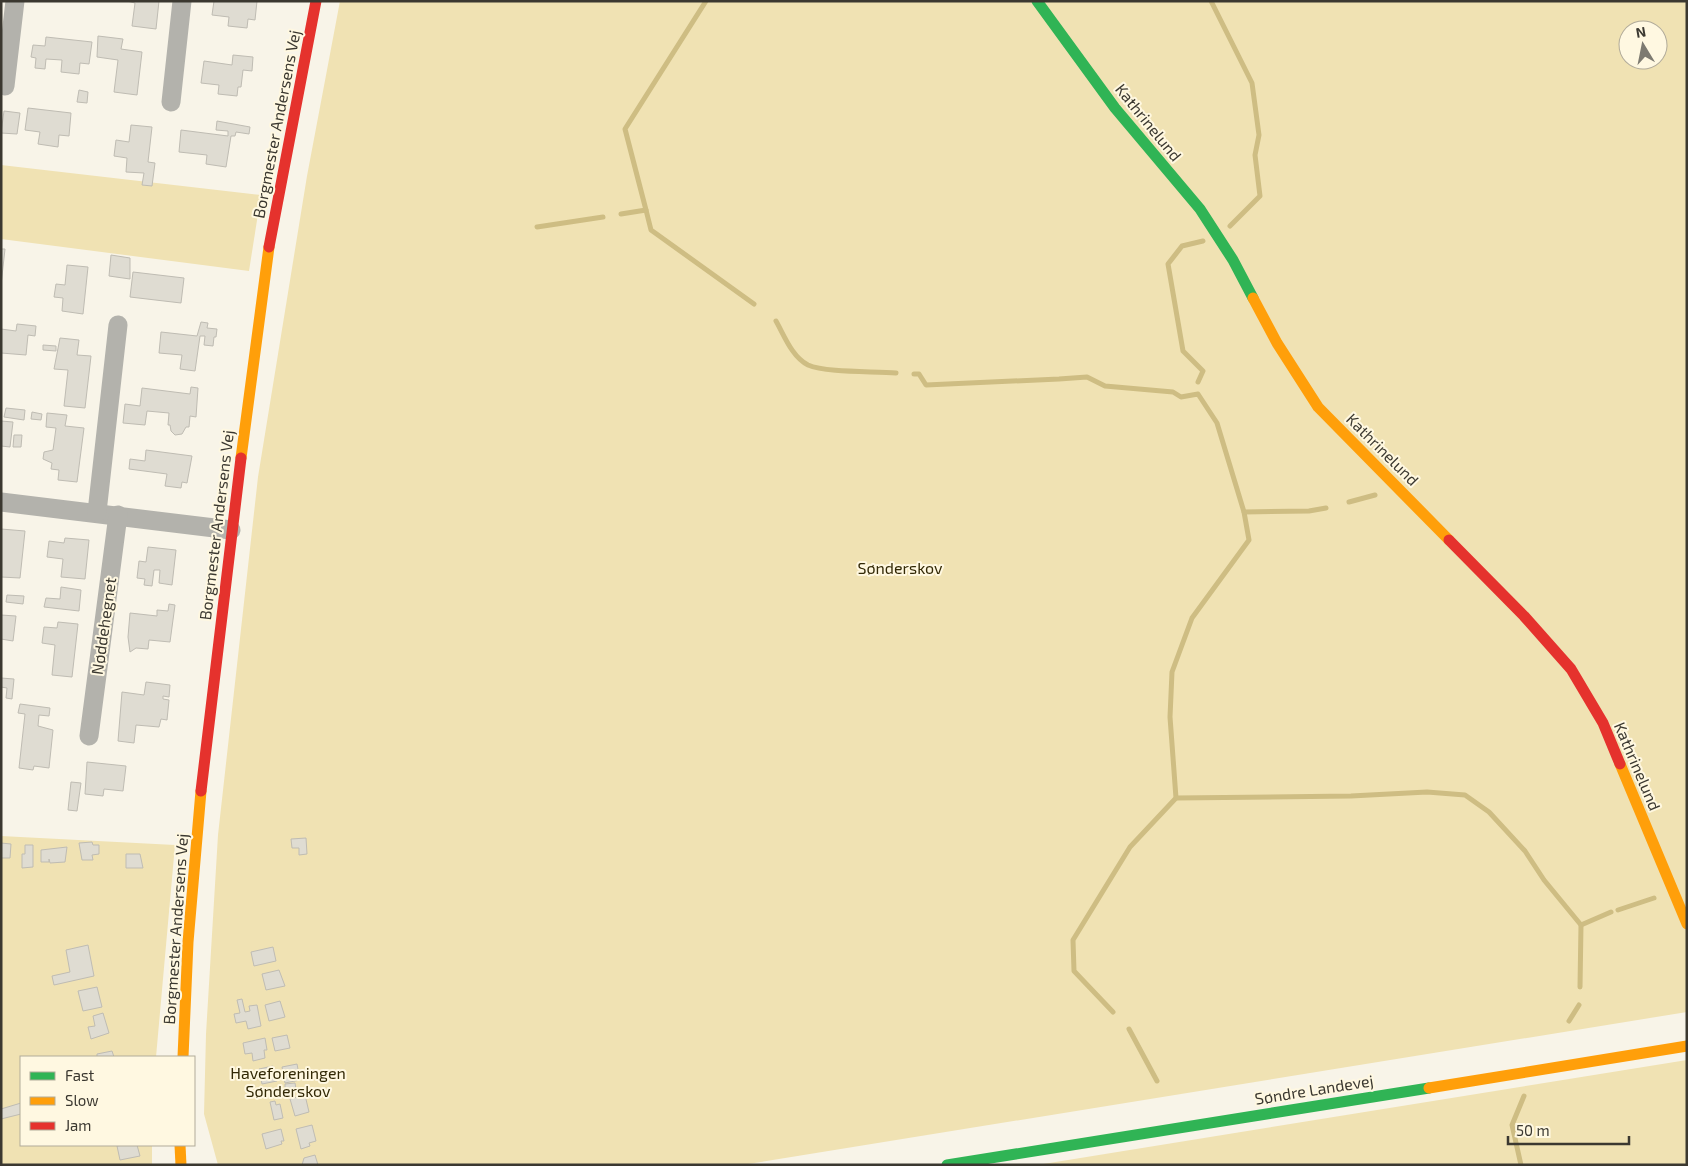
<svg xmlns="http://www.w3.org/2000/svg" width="1688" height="1166" viewBox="0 0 1688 1166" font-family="'Exo 2',sans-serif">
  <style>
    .green { fill: #f0e2b3; fill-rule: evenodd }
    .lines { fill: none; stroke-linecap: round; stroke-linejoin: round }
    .stream { stroke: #cebd83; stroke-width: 5 }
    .building { fill: #dfdcd2; stroke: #bfbcb3 }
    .street { stroke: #b3b2ac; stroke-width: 19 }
    .fast { stroke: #30b455; stroke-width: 11 }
    .slow { stroke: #ff9f0a; stroke-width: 11 }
    .jam { stroke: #e5322d; stroke-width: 11 }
    .labels { text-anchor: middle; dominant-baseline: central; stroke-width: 4; stroke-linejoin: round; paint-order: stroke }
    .street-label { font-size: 16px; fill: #3b3830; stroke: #fff8e1 }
    .park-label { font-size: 16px; fill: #322805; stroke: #fff8e1 }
  </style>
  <rect width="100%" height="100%" fill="#f8f4e8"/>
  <!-- green -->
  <g class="green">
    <path d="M340,1H1687V1012L742,1165H218L204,1114L206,1034L218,835L258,477L307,176ZM1628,30H1658V60H1628Z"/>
    <polygon points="1,165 261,195 249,271 1,239"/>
    <polygon points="1,836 175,845 156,1057 21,1057 21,1145 152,1145 152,1165 1,1165"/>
    <polygon points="1687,1060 1687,1165 1037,1165"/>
  </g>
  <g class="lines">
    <!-- stream -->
    <g class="stream">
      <polyline points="1211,1 1252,83 1259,135 1255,155 1260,196 1230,226"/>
      <polyline points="646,210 651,230 754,304"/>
      <polyline points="621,214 646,210 625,129 706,1"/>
      <polyline points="537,227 603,217"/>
      <path d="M776,321C784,335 792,357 808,365C826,373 874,371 896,373"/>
      <polyline points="914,374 919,374 926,385 1059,379 1087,377 1105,386 1173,392 1181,397 1198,394 1217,423 1244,512 1249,540 1192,618 1172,672 1170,717 1176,798 1130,847 1073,940 1074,971 1113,1012"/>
      <polyline points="1198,382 1203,371 1183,351 1168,264 1182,246 1203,241"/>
      <polyline points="1349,502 1375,495"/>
      <polyline points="1244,512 1309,511 1326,508"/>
      <polyline points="1176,798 1351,796 1427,792 1465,795 1489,812 1525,851 1544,880 1581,925 1580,987"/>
      <polyline points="1618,910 1654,898"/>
      <polyline points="1581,925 1611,912"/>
      <polyline points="1569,1021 1579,1005"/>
      <polyline points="1129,1029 1157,1081"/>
      <polyline points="1521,1165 1512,1125 1524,1096"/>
    </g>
  </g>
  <!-- building -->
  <g class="building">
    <polygon points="159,1 156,29 132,26 135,3 127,1"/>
    <polygon points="214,1 257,1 255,20 248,19 247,28 228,26 229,17 212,15"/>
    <polygon points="98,36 123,39 121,49 142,52 137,95 114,92 118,60 97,57"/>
    <polygon points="46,37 92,42 89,64 80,63 79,74 61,72 62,60 46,59 45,69 35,68 36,58 31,57 33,45 45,46"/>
    <polygon points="233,55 253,57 252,71 243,70 241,87 238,87 237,96 218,94 219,85 201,83 204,61 232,65"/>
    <polygon points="79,90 88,92 87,103 77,102"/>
    <polygon points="28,108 71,113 69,136 59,135 58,147 38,144 40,132 25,130"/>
    <polygon points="4,111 20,113 17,134 1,133"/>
    <polygon points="217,121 250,127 249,134 236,132 235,136 231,136 226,167 206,164 207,155 179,152 181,130 228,136 228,131 216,130"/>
    <polygon points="131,125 152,127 148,162 155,163 152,186 142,185 144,173 126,172 127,158 114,156 116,140 129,142"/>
    <polygon points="1,249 5,249 1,285"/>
    <polygon points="111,255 130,258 130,279 109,276"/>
    <polygon points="67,265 88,267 83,314 62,311 63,298 54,297 56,284 65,285"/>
    <polygon points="133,272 184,278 181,303 130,297"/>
    <polygon points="201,322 208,323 207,328 217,329 216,337 214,337 213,346 204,345 205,336 200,336 195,371 180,369 182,355 159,353 161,332 197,336"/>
    <polygon points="17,324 36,326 35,336 28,335 26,355 1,353 1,329 16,331"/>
    <polygon points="60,338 79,340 77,355 91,356 85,408 64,406 68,370 54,369"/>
    <polygon points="43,345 56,346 56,351 43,350"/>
    <polygon points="191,387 198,388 196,417 190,416 189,427 186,427 182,434 175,435 171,431 170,425 168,425 169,413 147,411 145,425 123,423 125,404 140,406 142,388 190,394"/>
    <polygon points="6,408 25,410 24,420 4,417"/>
    <polygon points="32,412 42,414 41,420 31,419"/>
    <polygon points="47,413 67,415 65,426 84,428 77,482 58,480 59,470 51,469 52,463 43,459 44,452 53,450 56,428 46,427"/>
    <polygon points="1,421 13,422 10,447 1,446"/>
    <polygon points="14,435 22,435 21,447 13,447"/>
    <polygon points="146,450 192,456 187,483 182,482 181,488 165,486 167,474 129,469 130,459 145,461"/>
    <polygon points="1,529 25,531 20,578 1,577"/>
    <polygon points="65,538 89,540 85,579 61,577 63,559 47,557 49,541 64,543"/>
    <polygon points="148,547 176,550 172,585 159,583 160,570 154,570 152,586 144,585 145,579 137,578 139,561 146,562"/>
    <polygon points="61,587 81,590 79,611 44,607 46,598 60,599"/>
    <polygon points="7,595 24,596 23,604 6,602"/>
    <polygon points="169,604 175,605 170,642 149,640 148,649 136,648 130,652 128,637 130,613 157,616 157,610 168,611"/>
    <polygon points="1,615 16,616 13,641 1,639"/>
    <polygon points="58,622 78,624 72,677 52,675 55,645 42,643 44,627 57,628"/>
    <polygon points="1,678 14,679 12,699 6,698 7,688 1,687"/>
    <polygon points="146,682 170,685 169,697 163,696 163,699 169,700 167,720 161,719 159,727 136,725 134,743 118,741 122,692 144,695"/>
    <polygon points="20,704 50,708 49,716 39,715 38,726 53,730 49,768 34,766 33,770 19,768 25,714 18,713"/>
    <polygon points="87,762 126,766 123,791 104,789 103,796 85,794"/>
    <polygon points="71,782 81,783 77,811 68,810"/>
    <polygon points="306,838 307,854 299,855 299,848 292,848 291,839"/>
    <polygon points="92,842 93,845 99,845 99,854 92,855 93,860 82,860 79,843"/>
    <polygon points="1,843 11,844 10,858 1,858"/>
    <polygon points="25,845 33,845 33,867 22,868 22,854 25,854"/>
    <polygon points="67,847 65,862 50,863 49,859 49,862 41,862 41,850"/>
    <polygon points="126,854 140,854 143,868 126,868"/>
    <polygon points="88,945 94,976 54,985 52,976 70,972 66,950"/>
    <polygon points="273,947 276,961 254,966 251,952"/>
    <polygon points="279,970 285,986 266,990 262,974"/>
    <polygon points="97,987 102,1007 83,1011 78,991"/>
    <polygon points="242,999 245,1012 250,1011 249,1006 257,1005 261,1026 248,1029 246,1021 236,1023 234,1014 240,1013 237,1000"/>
    <polygon points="280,1001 285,1017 269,1021 265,1005"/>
    <polygon points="103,1013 109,1033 91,1039 88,1027 95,1026 93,1016"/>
    <polygon points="287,1035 290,1048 275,1051 272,1038"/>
    <polygon points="265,1038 267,1050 264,1050 265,1058 253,1061 252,1053 245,1054 243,1043"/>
    <polygon points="112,1051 114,1057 97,1057 97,1054"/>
    <polygon points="297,1064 300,1080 285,1083 282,1067"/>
    <polygon points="273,1066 277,1081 262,1084 259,1069"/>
    <polygon points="295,1083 296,1089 285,1090 285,1084"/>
    <polygon points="305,1095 309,1112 295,1116 290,1099"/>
    <polygon points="275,1101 276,1105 280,1104 283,1118 274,1120 270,1102"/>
    <polygon points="21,1103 21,1114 1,1119 1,1109"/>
    <polygon points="312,1125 316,1141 309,1143 310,1146 301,1149 296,1129"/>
    <polygon points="281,1129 284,1141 281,1141 282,1144 266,1149 262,1134"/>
    <polygon points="123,1145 137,1145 140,1156 120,1160 117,1146"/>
    <polygon points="315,1155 318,1165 302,1165 304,1158"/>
  </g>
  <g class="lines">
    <!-- street -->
    <g class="street">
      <polyline points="5,86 15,1"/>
      <polyline points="171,102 182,1"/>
      <polyline points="1,502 231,530"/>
      <polyline points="97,512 118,325"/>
      <polyline points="89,736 118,515"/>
    </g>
    <!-- fast -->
    <g class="fast">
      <polyline points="1037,1 1115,108 1200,209 1233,260 1253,298"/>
      <polyline points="947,1165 1429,1088"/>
    </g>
    <!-- slow -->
    <g class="slow">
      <polyline points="1253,298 1277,343 1318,407 1449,540"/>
      <polyline points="241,458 269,247"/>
      <polyline points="1620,764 1687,924"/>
      <polyline points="183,1057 188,942 201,791"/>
      <polyline points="1429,1088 1687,1046"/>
      <polyline points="180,1145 181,1165"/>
    </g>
    <!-- jam -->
    <g class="jam">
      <polyline points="269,247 316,1"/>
      <polyline points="1449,540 1524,616 1571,669 1603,723 1620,764"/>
      <polyline points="201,791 241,458"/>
    </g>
  </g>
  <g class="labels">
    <!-- street labels -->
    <g class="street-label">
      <text transform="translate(1149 122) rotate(51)">Kathrinelund</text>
      <text transform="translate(276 124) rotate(-79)">Borgmester Andersens Vej</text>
      <text transform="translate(1383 449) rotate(45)">Kathrinelund</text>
      <text transform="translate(216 525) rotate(-83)">Borgmester Andersens Vej</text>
      <text transform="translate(103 626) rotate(-82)">Nøddehegnet</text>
      <text transform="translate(1638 766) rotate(67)">Kathrinelund</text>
      <text transform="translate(175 929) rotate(-86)">Borgmester Andersens Vej</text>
      <text transform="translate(1314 1089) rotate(-9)">Søndre Landevej</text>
    </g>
    <!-- park labels -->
    <g class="park-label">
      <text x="900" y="567">Sønderskov</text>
      <text x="288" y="1072">Haveforeningen<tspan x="288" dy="18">Sønderskov</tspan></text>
    </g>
  </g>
  <!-- border -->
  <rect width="1688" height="1166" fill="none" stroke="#3b3830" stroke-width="5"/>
  <!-- legend -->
  <rect x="20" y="1056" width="175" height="90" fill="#fff8e1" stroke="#b1ab9a"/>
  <rect x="30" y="1072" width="25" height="8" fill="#30b455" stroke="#b1ab9a"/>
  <text x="65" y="1081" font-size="15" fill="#3b3830">Fast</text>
  <rect x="30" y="1097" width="25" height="8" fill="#ff9f0a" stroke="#b1ab9a"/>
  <text x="65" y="1106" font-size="15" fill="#3b3830">Slow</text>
  <rect x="30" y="1122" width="25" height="8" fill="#e5322d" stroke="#b1ab9a"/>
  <text x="65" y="1131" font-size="15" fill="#3b3830">Jam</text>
  <!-- north arrow -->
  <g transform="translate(1643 45) rotate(350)"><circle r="24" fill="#fff8e1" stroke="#b1ab9a"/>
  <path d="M0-4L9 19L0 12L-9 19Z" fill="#7d7a70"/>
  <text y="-8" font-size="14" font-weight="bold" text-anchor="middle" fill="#3b3830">N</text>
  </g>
  <!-- scale -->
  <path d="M1508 1136v8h121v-8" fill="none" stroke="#3b3830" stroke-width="2.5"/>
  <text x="1516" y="1136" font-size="15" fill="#3b3830" stroke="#fff8e1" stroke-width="4" paint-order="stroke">50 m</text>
</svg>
